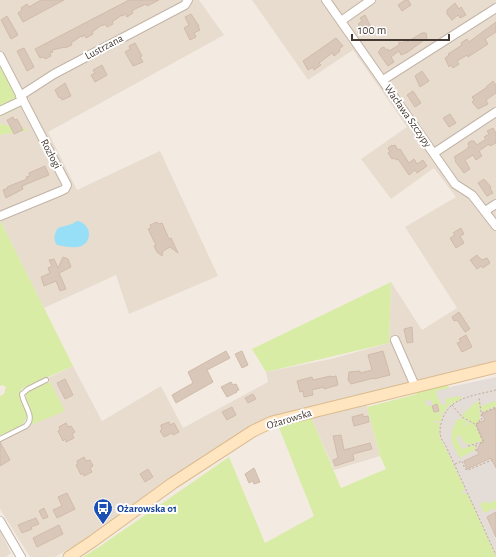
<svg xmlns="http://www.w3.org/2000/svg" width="496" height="557" viewBox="0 0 496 557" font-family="'Alegreya Sans',sans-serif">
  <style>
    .residential { fill: #e8dccf }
    .industrial { fill: #e4dcd7 }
    .green { fill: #d8eca5 }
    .water { fill: #96dff7 }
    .building { fill: #d9c7b9; stroke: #d1bba9 }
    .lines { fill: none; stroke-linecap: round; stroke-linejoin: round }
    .lane-casing { stroke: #c2b4a6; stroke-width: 6 }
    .street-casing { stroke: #c2b4a6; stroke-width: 10 }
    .secondary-casing { stroke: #dbbb8e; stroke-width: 13 }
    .path { stroke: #c2aa93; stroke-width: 1; stroke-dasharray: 2 2; stroke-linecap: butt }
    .lane { stroke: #fff; stroke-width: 4 }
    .street { stroke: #fff; stroke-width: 8 }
    .secondary { stroke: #ffe5c0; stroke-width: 11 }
    .labels { text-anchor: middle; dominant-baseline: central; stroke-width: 4; stroke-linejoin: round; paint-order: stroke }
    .street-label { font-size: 11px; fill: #453a32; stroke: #fff }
    .transit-label { font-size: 11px; font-weight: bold; fill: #164399; stroke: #fff; text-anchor: start }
  </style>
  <rect width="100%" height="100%" fill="#f3ebe2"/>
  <!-- residential -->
  <g class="residential">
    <polygon points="0,0 199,0 224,35 48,132 77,190 160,151 218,276 129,314 116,275 44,308 0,220 0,135 29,130 0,124 0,117 21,107 0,65"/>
    <polygon points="252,0 496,0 496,362 364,395 380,456 334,470 311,417 275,415 253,426 199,458 199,459 90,537 55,557 30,557 0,509 0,442 31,425 64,411 48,378 73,366 102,421 161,386 183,428 268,382 266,372 331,359 389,343 391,282 422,330 457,308 405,227 456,197 434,168 391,199 361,159 407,127 353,50 308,80"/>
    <polygon points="0,531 11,553 6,557 0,557"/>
  </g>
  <!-- industrial -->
  <polygon class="industrial" points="496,377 496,557 492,557 418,394"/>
  <!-- green -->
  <g class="green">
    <polygon points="0,66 21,107 0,117"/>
    <polygon points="0,124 30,130 0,135"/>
    <path d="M0,220L73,366L21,389L20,393L27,416C24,428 10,432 0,436V396L4,394L6,387L3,385L0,386Z"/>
    <polygon points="391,282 389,343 266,372 252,349"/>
    <path d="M50,382L65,411L31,425C35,414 24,405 26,394L34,387Z"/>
    <path d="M443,383L448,385L449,388L436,391C437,398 440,400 441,405H446L445,399L459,396L462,398L448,406L442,415L440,413L437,405L433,406L431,400L425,401L426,405L432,406L434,412L436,411L442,416L441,421H434L433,423L440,422C438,430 439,439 444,445L465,489L462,491L464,494L467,493L496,557H83L99,547L229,457L265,543L314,516L278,425L311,417L341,488L386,469L380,456L367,407L417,394L416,390Z"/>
    <polygon points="477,401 479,402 480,419 478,420 479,422 475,424 461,416"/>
    <polygon points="496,401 496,406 482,412 481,406"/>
    <path d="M461,418L469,422L465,424L466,426L470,422L475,425L482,441L467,445L466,442L464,443L460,435L456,437L462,449L475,445V450L460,458L456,451L460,449L455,450C450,439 451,429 457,419L459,420Z"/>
    <polygon points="496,500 496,511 495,508 484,513 480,504 486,501 488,504"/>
  </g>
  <!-- water -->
  <path class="water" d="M77,221C92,223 94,245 77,247C71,248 64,246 57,245C53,240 54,234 58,228L72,224Z"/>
  <!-- building -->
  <g class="building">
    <polygon points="41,0 64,0 23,22 18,13 22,10 21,8 27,4 29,7"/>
    <polygon points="129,0 159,0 147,6 146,4 135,9 132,11 133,13 127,17 126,14 122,16 122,15 112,22 113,24 107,27 105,24 102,26 102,25 92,32 93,34 86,38 85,35 82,37 81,36 71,43 72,45 65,48 65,47 52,50 53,52 50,53 51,56 45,59 43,57 40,58 35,49"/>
    <polygon points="405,0 408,0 411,5 402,11 398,5"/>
    <polygon points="455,3 459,9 461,7 466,15 460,18 458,15 452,20 447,14 447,10"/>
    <polygon points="191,14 199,26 198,26 200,30 194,33 196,37 190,40 184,28 189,25 185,17"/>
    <polygon points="365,15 372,29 365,34 362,29 360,29 360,27 358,24 362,21 360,18"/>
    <polygon points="7,16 18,35 11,39 1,20"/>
    <polygon points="496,22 496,32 485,39 488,44 468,57 467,55 457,61 459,64 453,68 451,65 449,67 445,58 449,55 448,54 462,45 461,43 467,39 469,42"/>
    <polygon points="422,33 426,33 427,38 408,52 401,55 399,51 391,57 394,62 388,66 378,52 380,50 381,48 384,47 386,50 388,49 389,51 399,45 399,42 402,43 406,40 407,42"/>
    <polygon points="336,38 343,46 339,49 340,51 334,56 332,53 323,60 319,63 321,65 314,70 313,67 308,70 303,61"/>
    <polygon points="135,43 142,56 140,57 143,62 133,66 125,52 130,49 129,46"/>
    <polygon points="24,48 34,67 27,71 17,51"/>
    <polygon points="102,65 107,75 95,82 91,75 95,73 93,70"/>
    <polygon points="422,71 429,81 420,87 415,76"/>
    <polygon points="493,81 496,85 496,93 486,100 488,104 478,109 472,102 474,100 472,97 486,88 486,87"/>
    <polygon points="65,83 71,96 62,100 60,97 59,98 55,90"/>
    <polygon points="413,91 421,103 415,107 407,95"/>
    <polygon points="450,114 456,123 449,127 443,118"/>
    <polygon points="13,117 14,120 17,119 23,130 14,134 7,120"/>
    <polygon points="493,128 496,133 496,143 490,146 489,144 479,151 482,156 476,160 473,155 465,160 470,169 464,173 455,161 456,160 454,157 467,149 469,146 468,144 469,142 471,141 474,141 477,145 486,139 484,137 489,134 487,131"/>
    <polygon points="392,145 393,146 395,145 398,150 400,149 409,163 414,159 417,164 423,160 427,166 417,173 415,170 409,175 398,159 396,160 394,158 392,159 388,153 390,152 388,148"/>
    <polygon points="45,166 49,175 22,186 23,189 6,198 3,190 8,188 7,187 27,179 26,177 30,176 29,173"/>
    <polygon points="484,179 491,187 490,188 493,193 487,196 478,183"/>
    <polygon points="157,222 159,224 162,223 169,239 171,238 178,253 170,247 163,251 162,256 157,252 154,246 156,245 148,229 151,228 150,225"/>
    <polygon points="461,228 464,234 460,236 464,243 456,248 450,238 455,235 453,233"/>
    <polygon points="477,255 482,260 487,258 490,263 483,268 481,266 477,269 470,260"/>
    <polygon points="63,257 68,259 71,267 59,273 66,289 60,291 56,281 44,286 41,277 50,273 48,268 52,266 49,260 54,259 58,268"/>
    <polygon points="459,312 470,329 465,332 457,320 454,321 452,317"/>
    <polygon points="412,327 413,342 407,343 404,329"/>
    <polygon points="466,335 472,347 462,352 457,343 461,342 459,339"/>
    <polygon points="226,351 230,358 207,370 213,382 176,403 172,395 193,383 188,372"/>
    <polygon points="242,351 248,365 242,368 235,354"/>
    <polygon points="383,351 390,375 374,379 374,378 351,384 348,380 349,372 360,371 360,373 372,370 368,355"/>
    <polygon points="331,376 331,377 336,376 338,385 324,389 324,387 312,390 313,395 304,397 303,391 300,392 297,381 312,377 313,380"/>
    <polygon points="65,379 73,395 65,399 57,383"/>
    <polygon points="231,382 233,385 236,384 239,390 236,391 237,392 227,397 221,387"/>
    <polygon points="253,394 256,399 248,403 245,398"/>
    <polygon points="437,404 439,411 434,412 432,406"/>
    <polygon points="232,407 236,415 227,420 222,412"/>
    <polygon points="496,408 496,468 491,458 467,469 464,461 479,454 477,450 480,444 484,442 476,424 485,420 482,414"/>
    <polygon points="363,414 363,417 368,416 369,422 354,426 352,417"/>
    <polygon points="169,422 170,425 174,423 179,432 173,435 172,433 164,437 160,431 162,429 161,427 161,425"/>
    <polygon points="66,423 68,427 71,426 75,432 72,434 74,438 66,442 65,439 63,441 58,431 60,430 59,427"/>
    <polygon points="341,435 344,450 370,443 372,449 353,454 354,460 335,466 333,460 338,458 333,436"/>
    <polygon points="0,442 10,460 0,466"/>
    <polygon points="84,457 86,461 90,460 93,466 90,468 92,472 84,476 83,473 81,475 76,465 78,464 77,461"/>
    <polygon points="254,468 260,482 254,484 253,481 249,483 245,474"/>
    <polygon points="148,469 153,477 145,482 140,474"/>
    <polygon points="67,493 75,509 57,518 53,510 62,506 58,497"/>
    <polygon points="44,508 48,517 43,519 39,511"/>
    <polygon points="496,512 496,537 487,517"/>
    <polygon points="36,518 39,524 31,527 32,529 22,533 18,525"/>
    <polygon points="59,525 63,534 37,547 33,538"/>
  </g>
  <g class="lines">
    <!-- lane casing -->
    <g class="lane-casing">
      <path id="lane" d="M0,439L26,426C36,417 23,405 22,394L28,389L46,380"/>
    </g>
    <!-- street casing -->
    <g class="street-casing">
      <g id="street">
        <polyline points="326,0 455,184 472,195 496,226"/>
        <polyline points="341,21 371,0"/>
        <polyline points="0,56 67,185 65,189 61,191 0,216"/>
        <polyline points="383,80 496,8"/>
        <polyline points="20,96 54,74 185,5 188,0"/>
        <polyline points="0,111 23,100"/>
        <polyline points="434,153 496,112"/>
        <polyline points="485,211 496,204"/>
        <polyline points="395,340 415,386"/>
        <polyline points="0,521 21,557"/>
      </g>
    </g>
    <!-- secondary casing -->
    <g class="secondary-casing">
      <polyline id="secondary" points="69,557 93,541 173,483 253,431 272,422 496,367"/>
    </g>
    <!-- path -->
    <g class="path">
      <path d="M496,390C473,396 447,397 441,424C439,431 440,439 445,444L496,555"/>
      <polyline points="452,405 462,417 475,424 480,422 479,420 482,419 479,398"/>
      <polyline points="482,413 496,407"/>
      <polyline points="476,445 476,453"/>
      <polyline points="468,446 483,442 476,425"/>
      <polyline points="455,464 462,461 465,469 468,470 492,460"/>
    </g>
    <!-- lane -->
    <use href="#lane" class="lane"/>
    <!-- street -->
    <use href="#street" class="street"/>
    <!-- secondary -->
    <use href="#secondary" class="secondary"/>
  </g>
  <!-- icons -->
  <defs>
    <g id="bus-pin" transform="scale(1)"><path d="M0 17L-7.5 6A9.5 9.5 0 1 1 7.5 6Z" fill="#1a4fb4" stroke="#fff"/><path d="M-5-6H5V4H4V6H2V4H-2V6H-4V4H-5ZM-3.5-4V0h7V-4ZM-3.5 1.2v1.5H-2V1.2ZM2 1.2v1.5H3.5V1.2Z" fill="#fff"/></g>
  </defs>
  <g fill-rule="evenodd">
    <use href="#bus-pin" x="103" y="508"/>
  </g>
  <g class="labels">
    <!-- street labels -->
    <g class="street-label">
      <text transform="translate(104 47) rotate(-28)">Lustrzana</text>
      <text transform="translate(408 116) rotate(55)">Wacława Szczypy</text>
      <text transform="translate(51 154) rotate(62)">Rozłogi</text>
      <text transform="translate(289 419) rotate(-17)">Ożarowska</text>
    </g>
    <!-- transit labels -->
    <g class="transit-label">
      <text x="117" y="508">Ożarowska 01</text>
    </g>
  </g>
  <!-- scale -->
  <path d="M352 34v6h97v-6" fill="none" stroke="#453a32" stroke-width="2"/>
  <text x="358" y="34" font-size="12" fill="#453a32" stroke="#ffffff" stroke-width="3" paint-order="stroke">100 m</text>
</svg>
